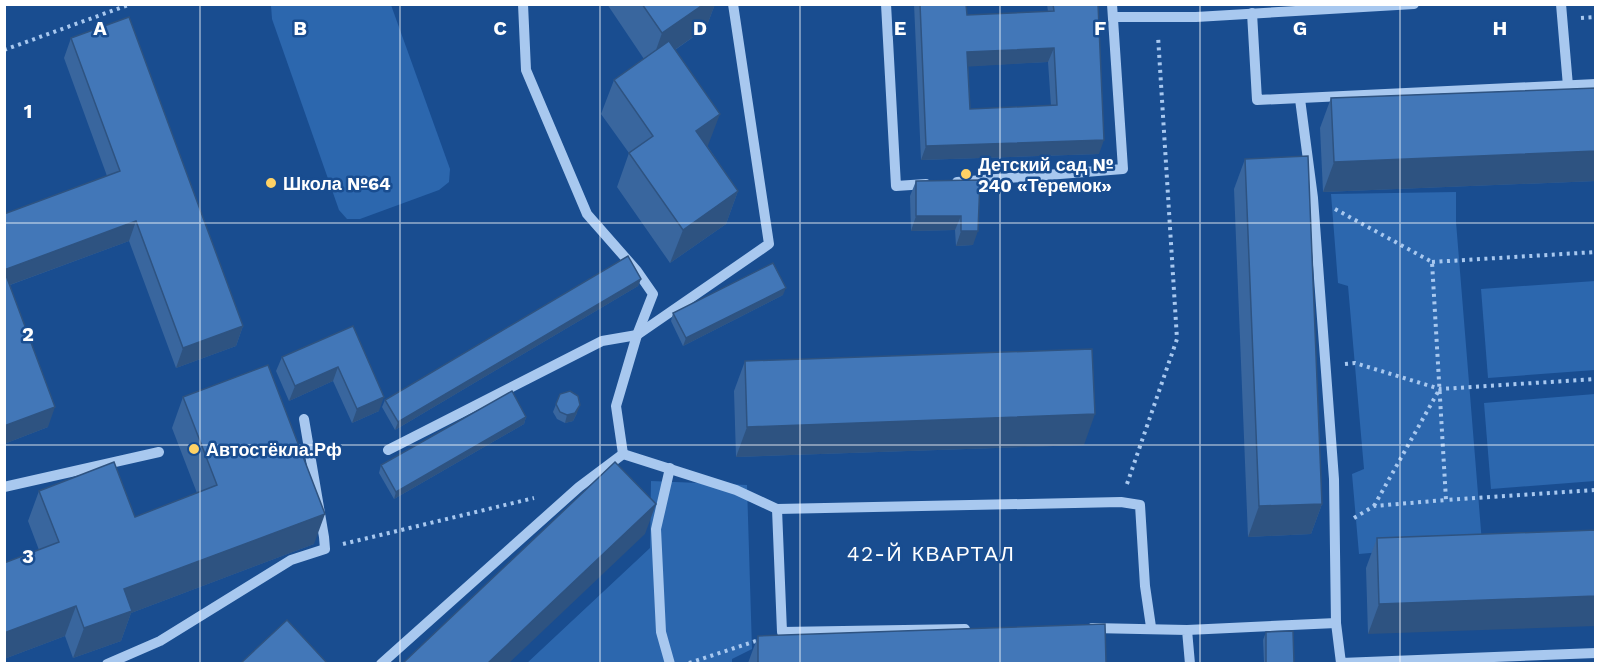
<svg xmlns="http://www.w3.org/2000/svg" width="1600" height="668" viewBox="0 0 1600 668" font-family="'Work Sans',sans-serif">
  <style>
    .green { fill: #2c67ae }
    .lines { fill: none; stroke-linecap: round; stroke-linejoin: round }
    .path { stroke: #a8c8ef; stroke-width: 4; stroke-dasharray: 3 4.5; stroke-linecap: butt }
    .minor { stroke: #a8c8ef; stroke-width: 10 }
    .wall { fill: #39669e; fill-rule: evenodd }
    .shaded-wall { fill: #2e5381 }
    .building { fill: #4277b8; stroke: #2e5381; stroke-width: 1.5; fill-rule: evenodd }
    .grid { fill: none; stroke: #fff; stroke-width: 1.5; stroke-opacity: 0.55 }
    .poi-dot { fill: #ffd265; stroke: #194d90; stroke-width: 2 }
    .labels { text-anchor: middle; dominant-baseline: central; stroke-width: 5; stroke-linejoin: round; paint-order: stroke }
    .poi-label { font-size: 18px; font-weight: bold; fill: #fff; stroke: #194d90; text-anchor: start }
    .quarter-label { font-size: 21px; letter-spacing: 1.5px; fill: #fff; stroke: #194d90 }
    .grid-label { font-size: 20px; text-anchor: middle; font-weight: bold; fill: #fff; stroke: #194d90; stroke-width: 5; stroke-linejoin: round; paint-order: stroke }
  </style>
  <rect width="100%" height="100%" fill="#194d90"/>
  <!-- green -->
  <g class="green">
    <polygon points="271,5 391,5 450,169 449,182 439,190 360,219 347,219 339,210 272,19"/>
    <polygon points="1456,192 1456,222 1482,543 1359,554 1352,474 1364,469 1348,286 1338,283 1331,194"/>
    <polygon points="1595,281 1595,370 1488,378 1481,289"/>
    <polygon points="1595,394 1595,481 1491,489 1484,403"/>
    <polygon points="651,481 747,485 752,649 732,659 732,663 526,664 650,548"/>
  </g>
  <g class="lines">
    <!-- path -->
    <g class="path">
      <polyline points="1581,18 1596,17"/>
      <polyline points="4,50 131,4"/>
      <polyline points="1335,209 1432,262 1446,500 1596,490"/>
      <polyline points="1432,262 1596,252"/>
      <polyline points="1345,364 1355,363 1440,389 1596,379"/>
      <polyline points="1127,484 1177,339 1158,36"/>
      <polyline points="1374,506 1439,390"/>
      <polyline points="1354,518 1374,506 1446,500"/>
      <polyline points="343,544 534,498"/>
      <polyline points="689,663 759,640"/>
    </g>
    <!-- minor -->
    <g class="minor">
      <polyline points="523,4 526,70 587,214 637,271 653,294 637,335 616,406 623,454"/>
      <polyline points="886,4 896,186 926,184"/>
      <polyline points="1561,4 1568,86"/>
      <polyline points="1252,13 1257,100 1596,84"/>
      <polyline points="1113,17 1196,17 1414,4"/>
      <polyline points="1300,99 1313,198 1334,479 1336,623 1341,663 1596,653"/>
      <polyline points="957,182 1123,169 1112,4"/>
      <polyline points="388,450 602,341 637,335 769,244 733,4"/>
      <polyline points="623,454 736,490 777,509 1121,502 1140,505 1145,586 1151,627"/>
      <polyline points="4,487 159,452"/>
      <polyline points="777,509 782,632 965,629"/>
      <polyline points="1092,628 1187,630 1190,664"/>
      <polyline points="1187,630 1336,623"/>
      <polyline points="107,664 160,641 291,560 325,549 324,537 304,419"/>
      <polyline points="381,664 579,487 623,454"/>
      <polyline points="670,664 661,632 656,529 670,468"/>
    </g>
  </g>
  <!-- wall -->
  <g class="wall">
    <polygon points="607,4 715,4 706,28 675,50 708,147 738,191 726,224 670,263 617,187 629,153 601,114 614,80 644,59"/>
    <path d="M914,4H966L967,15L1048,12L1047,4H1098L1099,154L921,160ZM1048,62L1051,106L970,109L968,66Z"/>
    <polygon points="71,38 243,326 236,346 176,368 129,241 10,285 48,427 4,444 4,214 107,176 64,58"/>
    <polygon points="1596,88 1596,181 1323,192 1320,128 1331,98"/>
    <polygon points="1245,159 1322,504 1311,534 1248,537 1234,189"/>
    <polygon points="980,180 973,245 956,246 955,230 911,231 910,196 916,181"/>
    <polygon points="641,279 638,286 395,430 382,407 385,400"/>
    <polygon points="783,295 683,346 671,321 673,313"/>
    <polygon points="353,326 379,411 352,423 333,381 289,401 276,371 282,357"/>
    <polygon points="745,361 1084,445 736,457 734,391"/>
    <polygon points="560,394 577,413 573,421 565,423 557,419 553,412"/>
    <polygon points="183,397 314,544 131,613 121,641 73,658 65,636 4,659 4,563 39,550 28,521 39,491 135,517 197,493 172,428"/>
    <polygon points="526,417 524,424 394,499 379,473 381,465"/>
    <polygon points="1596,530 1368,634 1366,568 1377,538"/>
    <polygon points="1266,632 1294,663 1264,663 1263,640"/>
    <polygon points="758,636 1106,663 748,663"/>
  </g>
  <!-- shaded-wall -->
  <g class="shaded-wall">
    <polygon points="704,4 715,4 706,28 650,67 662,33"/>
    <polygon points="1054,48 1048,62 962,67 967,52"/>
    <polygon points="720,114 707,148 696,131"/>
    <polygon points="1104,140 1099,154 921,160 926,146"/>
    <polygon points="1596,151 1596,181 1323,192 1334,162"/>
    <polygon points="738,191 726,224 670,263 683,230"/>
    <polygon points="916,216 961,216 955,230 911,231"/>
    <polygon points="136,221 129,241 4,287 4,270"/>
    <polygon points="961,231 978,231 973,245 956,246"/>
    <polygon points="641,279 638,286 395,430 398,422"/>
    <polygon points="786,288 783,295 683,346 686,338"/>
    <polygon points="243,326 236,346 176,368 183,348"/>
    <polygon points="338,367 333,381 289,401 295,386"/>
    <polygon points="384,397 379,411 352,423 357,409"/>
    <polygon points="580,405 577,413 573,421 565,423 567,415"/>
    <polygon points="55,407 48,427 4,444 4,426"/>
    <polygon points="1095,414 1084,445 736,457 747,427"/>
    <polygon points="526,417 524,424 394,499 396,492"/>
    <polygon points="656,504 645,534 509,663 488,663"/>
    <polygon points="1322,504 1311,534 1248,537 1259,506"/>
    <polygon points="325,514 314,544 131,613 121,641 73,658 84,628 124,589"/>
    <polygon points="1596,596 1596,626 1368,634 1379,604"/>
    <polygon points="76,606 65,636 4,659 4,633"/>
  </g>
  <!-- building -->
  <g class="building">
    <polygon points="642,4 704,4 662,33"/>
    <path d="M920,4H966L967,15L1054,11L1053,4H1098L1104,140L926,146ZM1054,48L1057,105L970,109L967,52Z"/>
    <polygon points="129,17 243,326 183,348 136,221 4,270 4,214 120,171 71,38"/>
    <polygon points="669,41 720,114 696,131 738,191 683,230 629,153 653,136 614,80"/>
    <polygon points="1596,88 1596,151 1334,162 1331,98"/>
    <polygon points="1308,156 1322,504 1259,506 1245,159"/>
    <polygon points="980,180 978,231 961,231 961,216 916,216 916,181"/>
    <polygon points="628,256 641,279 398,422 385,400"/>
    <polygon points="773,263 786,288 686,338 673,313"/>
    <polygon points="4,270 55,407 4,426"/>
    <polygon points="353,326 384,397 357,409 338,367 295,386 282,357"/>
    <polygon points="1092,349 1095,414 747,427 745,361"/>
    <polygon points="268,365 325,514 124,589 132,611 84,628 76,606 4,633 4,563 59,542 39,491 114,462 135,517 217,485 183,397"/>
    <polygon points="512,391 526,417 396,492 381,465"/>
    <polygon points="570,391 578,396 580,405 575,413 567,415 560,412 556,404 560,394"/>
    <polygon points="615,462 656,504 488,663 403,663"/>
    <polygon points="1596,530 1596,596 1379,604 1377,538"/>
    <polygon points="287,620 327,663 241,663"/>
    <polygon points="1105,624 1106,663 758,663 758,636"/>
    <polygon points="1293,631 1294,663 1266,663 1266,632"/>
  </g>
  <!-- grid -->
  <path class="grid" d="M200,4V664M400,4V664M600,4V664M800,4V664M1000,4V664M1200,4V664M1400,4V664M4,223H1596M4,445H1596"/>
  <!-- markers -->
  <g class="poi-dot">
    <circle cx="966" cy="174" r="6"/>
    <circle cx="271" cy="183" r="6"/>
    <circle cx="194" cy="449" r="6"/>
  </g>
  <g class="labels">
    <!-- poi labels -->
    <g class="poi-label">
      <text x="978" y="164">Детский сад №<tspan x="978" dy="21">240 «Теремок»</tspan></text>
      <text x="283" y="183">Школа №64</text>
      <text x="206" y="449">Автостёкла.Рф</text>
    </g>
    <!-- quarter labels -->
    <g class="quarter-label">
      <text x="931" y="553">42-Й КВАРТАЛ</text>
    </g>
  </g>
  <g class="grid-label">
    <text x="100" y="35">A</text>
    <text x="300" y="35">B</text>
    <text x="500" y="35">C</text>
    <text x="700" y="35">D</text>
    <text x="900" y="35">E</text>
    <text x="1100" y="35">F</text>
    <text x="1300" y="35">G</text>
    <text x="1500" y="35">H</text>
    <text x="28" y="118">1</text>
    <text x="28" y="341">2</text>
    <text x="28" y="563">3</text>
  </g>
  <!-- border -->
  <rect width="1600" height="668" fill="none" stroke="#ffffff" stroke-width="12"/>
</svg>
